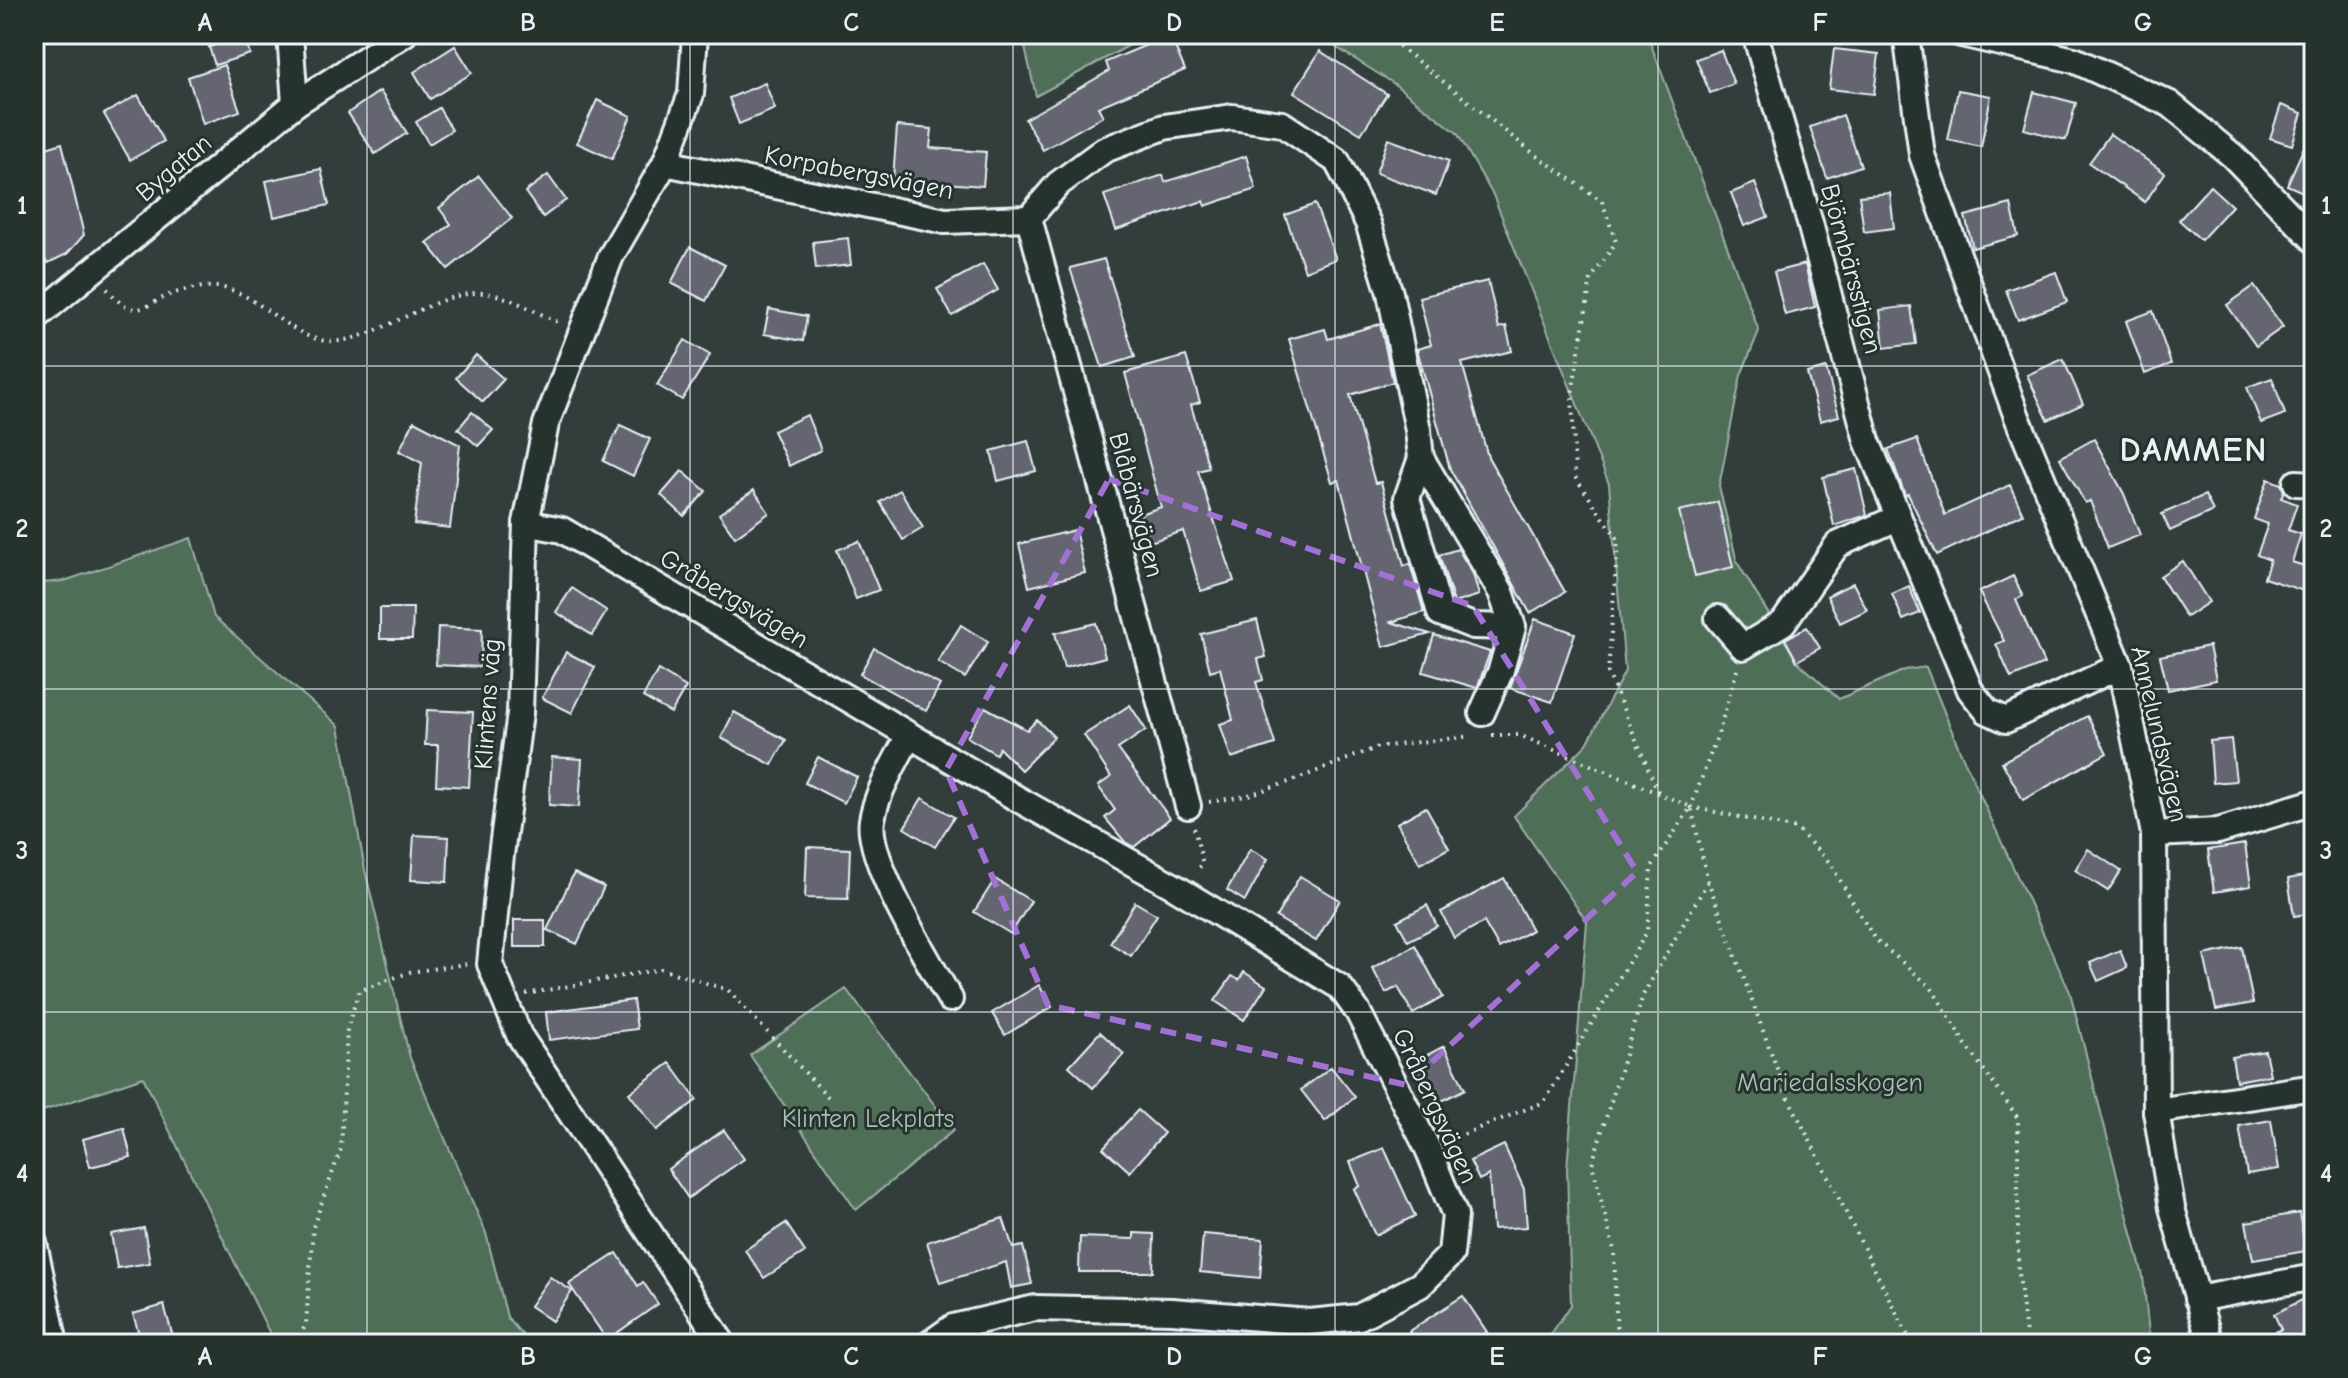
<svg xmlns="http://www.w3.org/2000/svg" width="2348" height="1378" viewBox="0 0 2348 1378" font-family="'Comic Neue',sans-serif">
  <style>
    .green { fill: #506e58; stroke: #9cb0a8; stroke-width: 2 }
    .building { fill: #656571; stroke: #e8f1f8; stroke-width: 2 }
    .lines { fill: none; stroke-linecap: round; stroke-linejoin: round }
    .street-casing { stroke: #e8f1f8; stroke-width: 30 }
    .path { stroke: #e8f1f8; stroke-width: 4; stroke-dasharray: 2 6; stroke-linecap: butt }
    .street { stroke: #26332d; stroke-width: 24 }
    .marked { fill: none; stroke: #a171d3; stroke-width: 6; stroke-dasharray: 16 10; stroke-linejoin: round }
    .grid { fill: none; stroke: #e8f1f8; stroke-width: 2; stroke-opacity: 0.55 }
    .labels { text-anchor: middle; dominant-baseline: central; stroke-width: 6; stroke-linejoin: round; paint-order: stroke }
    .street-label { font-size: 26px; fill: #e8f1f8; stroke: #26332d }
    .park-label { font-size: 26px; fill: #abbdb8; stroke: #26332d }
    .district-label { font-size: 34px; font-weight: bold; letter-spacing: 2px; fill: #e8f1f8; stroke: #26332d }
    .neatline { fill: none; stroke: #e8f1f8; stroke-width: 3 }
    .grid-label { font-size: 26px; text-anchor: middle; font-weight: bold; fill: #e8f1f8 }
  </style>
  <rect width="100%" height="100%" fill="#333d3b"/>
  <filter id="ink" filterUnits="userSpaceOnUse"><feTurbulence type="fractalNoise" baseFrequency=".0125" numOctaves="2"/><feDisplacementMap in="SourceGraphic" scale="16" xChannelSelector="R" yChannelSelector="G"/><feConvolveMatrix kernelMatrix="1 2 1 2 8 2 1 2 1" color-interpolation-filters="sRGB"/></filter>
  <g filter="url(#ink)">
    <!-- green -->
    <g class="green">
      <polygon points="1022,34 1150,34 1036,96"/>
      <polygon points="1315,34 1647,34 1759,331 1741,375 1719,486 1737,562 1797,661 1839,699 1905,670 1926,667 1960,751 2070,992 2143,1276 2150,1344 1544,1344 1571,1305 1567,1169 1587,922 1514,816 1587,744 1625,671 1609,484 1493,195 1457,133 1393,83"/>
      <polygon points="191,538 214,617 339,726 365,870 410,1058 486,1233 507,1317 530,1344 275,1344 143,1077 34,1114 34,584 64,581"/>
      <polygon points="846,989 954,1130 856,1210 750,1055"/>
    </g>
    <!-- building -->
    <g class="building">
      <polygon points="1170,35 1185,70 1098,107 1103,116 1043,150 1025,119 1109,71 1106,62"/>
      <polygon points="244,36 250,54 215,65 209,47"/>
      <polygon points="455,46 472,73 430,99 414,72"/>
      <polygon points="1834,49 1879,54 1874,94 1829,89"/>
      <polygon points="1721,50 1734,84 1710,93 1696,59"/>
      <polygon points="1320,51 1387,94 1361,134 1294,92"/>
      <polygon points="224,65 240,111 203,124 188,77"/>
      <polygon points="765,83 775,109 739,124 729,98"/>
      <polygon points="1958,90 1991,96 1981,147 1948,140"/>
      <polygon points="380,91 407,133 375,154 348,113"/>
      <polygon points="2034,92 2076,103 2066,140 2024,129"/>
      <polygon points="138,95 164,141 130,160 104,114"/>
      <polygon points="597,100 631,116 612,159 577,143"/>
      <polygon points="2281,105 2302,113 2292,145 2270,138"/>
      <polygon points="439,108 452,130 429,144 416,122"/>
      <polygon points="1843,115 1861,166 1827,178 1810,127"/>
      <polygon points="2314,125 2314,197 2287,185"/>
      <polygon points="897,126 932,129 930,148 986,152 983,186 893,179"/>
      <polygon points="2110,134 2165,173 2145,202 2089,163"/>
      <polygon points="1388,139 1449,161 1436,195 1376,173"/>
      <polygon points="62,143 84,235 67,254 48,263 34,250 34,152"/>
      <polygon points="1246,156 1256,189 1205,206 1203,201 1116,230 1104,195 1163,175 1165,182"/>
      <polygon points="321,169 329,205 274,217 266,181"/>
      <polygon points="548,175 566,200 543,217 525,192"/>
      <polygon points="479,176 512,218 448,269 427,243 451,224 439,208"/>
      <polygon points="1755,183 1768,217 1744,226 1731,193"/>
      <polygon points="2210,186 2232,206 2201,240 2179,220"/>
      <polygon points="1890,193 1894,228 1864,232 1859,196"/>
      <polygon points="1315,204 1336,259 1305,271 1285,215"/>
      <polygon points="2011,204 2018,236 1973,248 1965,216"/>
      <polygon points="848,238 851,265 816,269 813,242"/>
      <polygon points="690,247 725,265 706,301 671,283"/>
      <polygon points="1104,259 1135,357 1102,367 1070,268"/>
      <polygon points="983,264 998,290 952,316 937,289"/>
      <polygon points="1805,264 1815,307 1785,315 1774,272"/>
      <polygon points="2056,272 2067,302 2018,320 2006,290"/>
      <polygon points="1488,281 1499,328 1506,326 1512,351 1462,363 1488,457 1565,592 1530,613 1450,469 1417,349 1431,345 1419,297"/>
      <polygon points="2254,286 2283,327 2256,346 2227,305"/>
      <polygon points="1911,306 1916,344 1884,348 1880,310"/>
      <polygon points="769,309 807,316 803,341 764,334"/>
      <polygon points="2153,311 2171,364 2145,374 2126,321"/>
      <polygon points="1380,324 1393,382 1350,395 1375,483 1381,482 1404,566 1410,564 1424,612 1391,622 1430,634 1383,647 1339,480 1332,482 1289,339 1325,329 1328,339"/>
      <polygon points="685,340 710,355 682,400 657,385"/>
      <polygon points="476,355 504,379 483,402 456,378"/>
      <polygon points="1186,356 1200,402 1191,405 1209,468 1198,471 1234,581 1201,591 1183,531 1150,542 1140,514 1161,507 1125,373"/>
      <polygon points="2063,359 2083,404 2048,420 2027,375"/>
      <polygon points="1826,368 1839,416 1820,421 1807,373"/>
      <polygon points="2272,378 2285,414 2261,423 2247,387"/>
      <polygon points="472,412 493,430 478,446 458,429"/>
      <polygon points="807,415 821,450 789,466 773,431"/>
      <polygon points="414,421 460,445 450,528 414,524 422,463 399,451"/>
      <polygon points="620,425 650,439 633,476 603,461"/>
      <polygon points="1917,439 1945,515 2010,485 2023,514 1937,555 1908,494 1905,495 1888,449"/>
      <polygon points="2094,439 2124,494 2140,535 2108,548 2090,501 2085,503 2060,458"/>
      <polygon points="1028,441 1036,471 998,481 991,451"/>
      <polygon points="1856,469 1867,515 1834,526 1823,477"/>
      <polygon points="682,471 706,491 684,516 661,495"/>
      <polygon points="2268,479 2281,484 2284,491 2281,498 2297,504 2288,530 2301,534 2292,562 2314,569 2314,580 2310,593 2264,578 2270,560 2257,555 2268,524 2254,519"/>
      <polygon points="754,490 769,513 735,537 719,514"/>
      <polygon points="900,490 923,528 903,540 880,502"/>
      <polygon points="2205,495 2213,511 2170,531 2162,514"/>
      <polygon points="1718,502 1733,567 1695,576 1679,511"/>
      <polygon points="1075,530 1085,573 1029,587 1019,544"/>
      <polygon points="859,541 879,590 856,599 837,550"/>
      <polygon points="1458,549 1473,574 1479,595 1454,603 1439,555"/>
      <polygon points="2183,561 2209,602 2186,617 2160,576"/>
      <polygon points="2013,576 2023,596 2016,600 2044,664 2011,678 1996,644 2004,641 1979,592"/>
      <polygon points="1853,583 1867,610 1840,623 1827,596"/>
      <polygon points="1909,586 1920,613 1903,620 1892,594"/>
      <polygon points="572,588 607,611 592,635 556,612"/>
      <polygon points="380,608 413,608 412,639 380,639"/>
      <polygon points="1535,619 1575,633 1552,702 1510,688"/>
      <polygon points="1257,620 1266,657 1258,659 1263,680 1256,682 1275,744 1231,758 1220,724 1233,720 1220,668 1210,671 1201,634"/>
      <polygon points="1096,623 1105,657 1064,668 1055,633"/>
      <polygon points="961,625 988,642 965,678 938,662"/>
      <polygon points="438,627 482,629 481,667 436,665"/>
      <polygon points="1807,627 1820,648 1797,661 1785,639"/>
      <polygon points="1434,635 1490,652 1477,688 1423,672"/>
      <polygon points="2209,646 2216,680 2168,690 2160,656"/>
      <polygon points="874,648 940,685 926,711 860,674"/>
      <polygon points="566,652 595,667 572,713 542,698"/>
      <polygon points="658,670 686,687 671,713 643,697"/>
      <polygon points="1130,705 1146,730 1118,749 1170,818 1134,847 1125,842 1105,818 1115,810 1098,786 1111,777 1084,735"/>
      <polygon points="985,707 1027,730 1037,720 1054,737 1021,770 999,748 996,754 967,737"/>
      <polygon points="427,710 473,712 469,787 436,785 438,745 425,745"/>
      <polygon points="734,712 786,740 772,765 721,738"/>
      <polygon points="2087,716 2107,753 2023,800 2002,762"/>
      <polygon points="2231,739 2236,781 2213,783 2210,741"/>
      <polygon points="552,757 582,759 579,807 549,805"/>
      <polygon points="818,757 857,777 844,803 805,783"/>
      <polygon points="922,798 954,817 935,847 904,828"/>
      <polygon points="1426,807 1449,848 1420,864 1397,823"/>
      <polygon points="414,835 449,837 447,882 411,880"/>
      <polygon points="2245,844 2251,886 2214,892 2208,850"/>
      <polygon points="807,847 850,849 848,899 805,898"/>
      <polygon points="1250,849 1268,859 1245,901 1227,890"/>
      <polygon points="2088,849 2121,871 2108,891 2075,870"/>
      <polygon points="574,873 604,887 577,944 547,930"/>
      <polygon points="2314,874 2314,913 2294,916 2288,879"/>
      <polygon points="1300,876 1340,900 1316,941 1276,917"/>
      <polygon points="1504,878 1532,930 1499,948 1484,922 1454,938 1441,912"/>
      <polygon points="995,879 1031,901 1011,934 974,912"/>
      <polygon points="1135,902 1157,915 1131,956 1110,943"/>
      <polygon points="1427,905 1437,926 1408,941 1397,921"/>
      <rect x="514" y="920" width="31" height="27"/>
      <polygon points="1415,945 1443,997 1413,1014 1398,987 1386,993 1372,968"/>
      <polygon points="2242,947 2253,1003 2216,1010 2204,955"/>
      <polygon points="2120,950 2127,968 2098,981 2090,963"/>
      <polygon points="1244,972 1266,986 1244,1020 1215,1001 1232,976 1239,980"/>
      <polygon points="1039,985 1052,1007 1005,1035 992,1013"/>
      <polygon points="633,1000 637,1029 549,1040 546,1012"/>
      <polygon points="1100,1032 1124,1054 1093,1088 1069,1066"/>
      <polygon points="1444,1046 1465,1089 1438,1103 1416,1061"/>
      <polygon points="2265,1051 2270,1075 2236,1081 2232,1057"/>
      <polygon points="670,1063 697,1100 657,1130 629,1093"/>
      <polygon points="1331,1067 1355,1097 1325,1121 1301,1090"/>
      <polygon points="1138,1110 1164,1133 1130,1172 1103,1148"/>
      <polygon points="2271,1120 2279,1169 2247,1174 2239,1126"/>
      <polygon points="124,1128 131,1157 90,1167 83,1139"/>
      <polygon points="724,1130 744,1159 688,1198 668,1169"/>
      <polygon points="1504,1145 1524,1189 1527,1227 1493,1229 1489,1175 1479,1180 1470,1161"/>
      <polygon points="1384,1148 1415,1216 1375,1235 1354,1189 1360,1186 1350,1162"/>
      <polygon points="2299,1213 2306,1251 2253,1260 2246,1222"/>
      <polygon points="1003,1218 1013,1248 1023,1246 1032,1284 1011,1288 1006,1262 940,1283 927,1242"/>
      <polygon points="786,1223 805,1252 764,1278 745,1250"/>
      <polygon points="144,1228 150,1263 117,1268 111,1234"/>
      <polygon points="1134,1233 1154,1234 1153,1272 1079,1272 1080,1237 1134,1239"/>
      <polygon points="1203,1234 1263,1239 1260,1278 1200,1272"/>
      <polygon points="617,1253 638,1286 643,1282 658,1304 607,1340 569,1284"/>
      <polygon points="550,1277 572,1291 552,1321 530,1306"/>
      <polygon points="2314,1294 2314,1334 2293,1344 2252,1344 2281,1329 2274,1314"/>
      <polygon points="1463,1296 1487,1332 1468,1344 1417,1344 1409,1331"/>
      <polygon points="164,1305 173,1337 142,1344 133,1314"/>
    </g>
    <g class="lines">
      <!-- street casing -->
      <g class="street-casing">
        <g id="street">
          <polyline points="695,34 691,94 665,163 611,256 546,424 526,523 520,713 501,855 490,964 519,1035 723,1344"/>
          <polyline points="1755,34 1810,223 1867,441 1970,690 1987,711 2006,720 2120,666"/>
          <polyline points="1906,34 1922,155 2017,417 2120,666 2154,834 2156,1111 2172,1208 2207,1332"/>
          <polyline points="1961,34 2074,60 2170,104 2233,156 2314,240"/>
          <polyline points="295,104 404,34"/>
          <polyline points="665,163 945,221 1029,218 1058,184 1104,150 1164,127 1232,117 1282,124 1337,161 1368,223 1390,293 1418,430 1421,458 1501,592 1513,627 1501,670 1482,713"/>
          <polyline points="1029,218 1188,806"/>
          <polyline points="34,319 295,104 290,34"/>
          <polyline points="1421,458 1407,498 1440,613 1473,626 1513,627"/>
          <polyline points="2296,483 2314,484"/>
          <polyline points="526,523 562,530 1016,798 1175,887 1340,987 1358,1012 1428,1149 1455,1215 1451,1254 1420,1285 1359,1317 1310,1322 1172,1311 1035,1308 953,1327 929,1344"/>
          <polyline points="1718,618 1743,647 1783,623 1837,545 1897,518"/>
          <path d="M909,735C896,762 877,790 872,820C865,858 930,964 950,999"/>
          <polyline points="2154,834 2218,831 2314,802"/>
          <polyline points="2156,1111 2314,1087"/>
          <polyline points="34,1243 55,1344"/>
          <polyline points="2197,1299 2314,1277"/>
        </g>
      </g>
      <!-- path -->
      <g class="path">
        <polyline points="1388,34 1401,48 1533,153 1602,201 1616,242 1591,279 1572,394 1575,477 1618,539 1608,673 1659,794"/>
        <path d="M107,289C113,295 121,306 130,308C142,312 154,302 164,297C181,290 205,284 224,288C265,297 295,346 339,341C386,335 438,290 484,293C509,295 536,313 558,322"/>
        <polyline points="1737,670 1719,731 1691,807 1797,829 1830,863 1874,938 1931,987 1964,1042 2018,1118 2018,1265 2027,1344"/>
        <polyline points="1492,735 1519,735 1691,807 1708,881 1786,1093 1912,1344"/>
        <polyline points="1209,802 1245,796 1292,781 1378,747 1471,736"/>
        <polyline points="1194,828 1203,864 1195,871"/>
        <polyline points="526,994 661,969 728,990 829,1098"/>
        <polyline points="1449,1140 1544,1102 1647,932 1651,868 1691,807"/>
        <polyline points="296,1344 306,1324 313,1227 341,1149 347,1029 359,991 410,972 466,964"/>
        <polyline points="1617,1344 1614,1250 1592,1164 1643,995 1708,881"/>
      </g>
      <!-- street -->
      <use href="#street" class="street"/>
    </g>
  </g>
  <!-- marked area -->
  <path class="marked" d="M1109,479L1473,606L1637,872L1407,1085L1048,1005L946,770Z"/>
  <!-- grid -->
  <path class="grid" d="M367,34V1344M690,34V1344M1013,34V1344M1335,34V1344M1658,34V1344M1981,34V1344M34,366H2314M34,689H2314M34,1012H2314"/>
  <g class="labels">
    <!-- street labels -->
    <g class="street-label">
      <text transform="translate(174 168) rotate(-40)">Bygatan</text>
      <text transform="translate(859 173) rotate(11)">Korpabergsvägen</text>
      <text transform="translate(1851 269) rotate(75)">Björnbärsstigen</text>
      <text transform="translate(1136 505) rotate(75)">Blåbärsvägen</text>
      <text transform="translate(734 599) rotate(31)">Gråbergsvägen</text>
      <text transform="translate(488 704) rotate(-86)">Klintens väg</text>
      <text transform="translate(2159 734) rotate(77)">Annelundsvägen</text>
      <text transform="translate(1435 1106) rotate(65)">Gråbergsvägen</text>
    </g>
    <!-- park labels -->
    <g class="park-label">
      <text x="1830" y="1083">Mariedalsskogen</text>
      <text x="868" y="1119">Klinten Lekplats</text>
    </g>
    <!-- district labels -->
    <g class="district-label">
      <text x="2194" y="450">DAMMEN</text>
    </g>
  </g>
  <!-- margin -->
  <rect width="2348" height="1378" fill="none" stroke="#26332d" stroke-width="88"/>
  <rect x="44" y="44" width="2260" height="1290" class="neatline"/>
  <g class="grid-label">
    <text x="205" y="31">A</text>
    <text x="528" y="31">B</text>
    <text x="851" y="31">C</text>
    <text x="1174" y="31">D</text>
    <text x="1497" y="31">E</text>
    <text x="1820" y="31">F</text>
    <text x="2143" y="31">G</text>
    <text x="22" y="214">1</text>
    <text x="2326" y="214">1</text>
    <text x="22" y="537">2</text>
    <text x="2326" y="537">2</text>
    <text x="22" y="859">3</text>
    <text x="2326" y="859">3</text>
    <text x="22" y="1182">4</text>
    <text x="2326" y="1182">4</text>
    <text x="205" y="1365">A</text>
    <text x="528" y="1365">B</text>
    <text x="851" y="1365">C</text>
    <text x="1174" y="1365">D</text>
    <text x="1497" y="1365">E</text>
    <text x="1820" y="1365">F</text>
    <text x="2143" y="1365">G</text>
  </g>
</svg>
